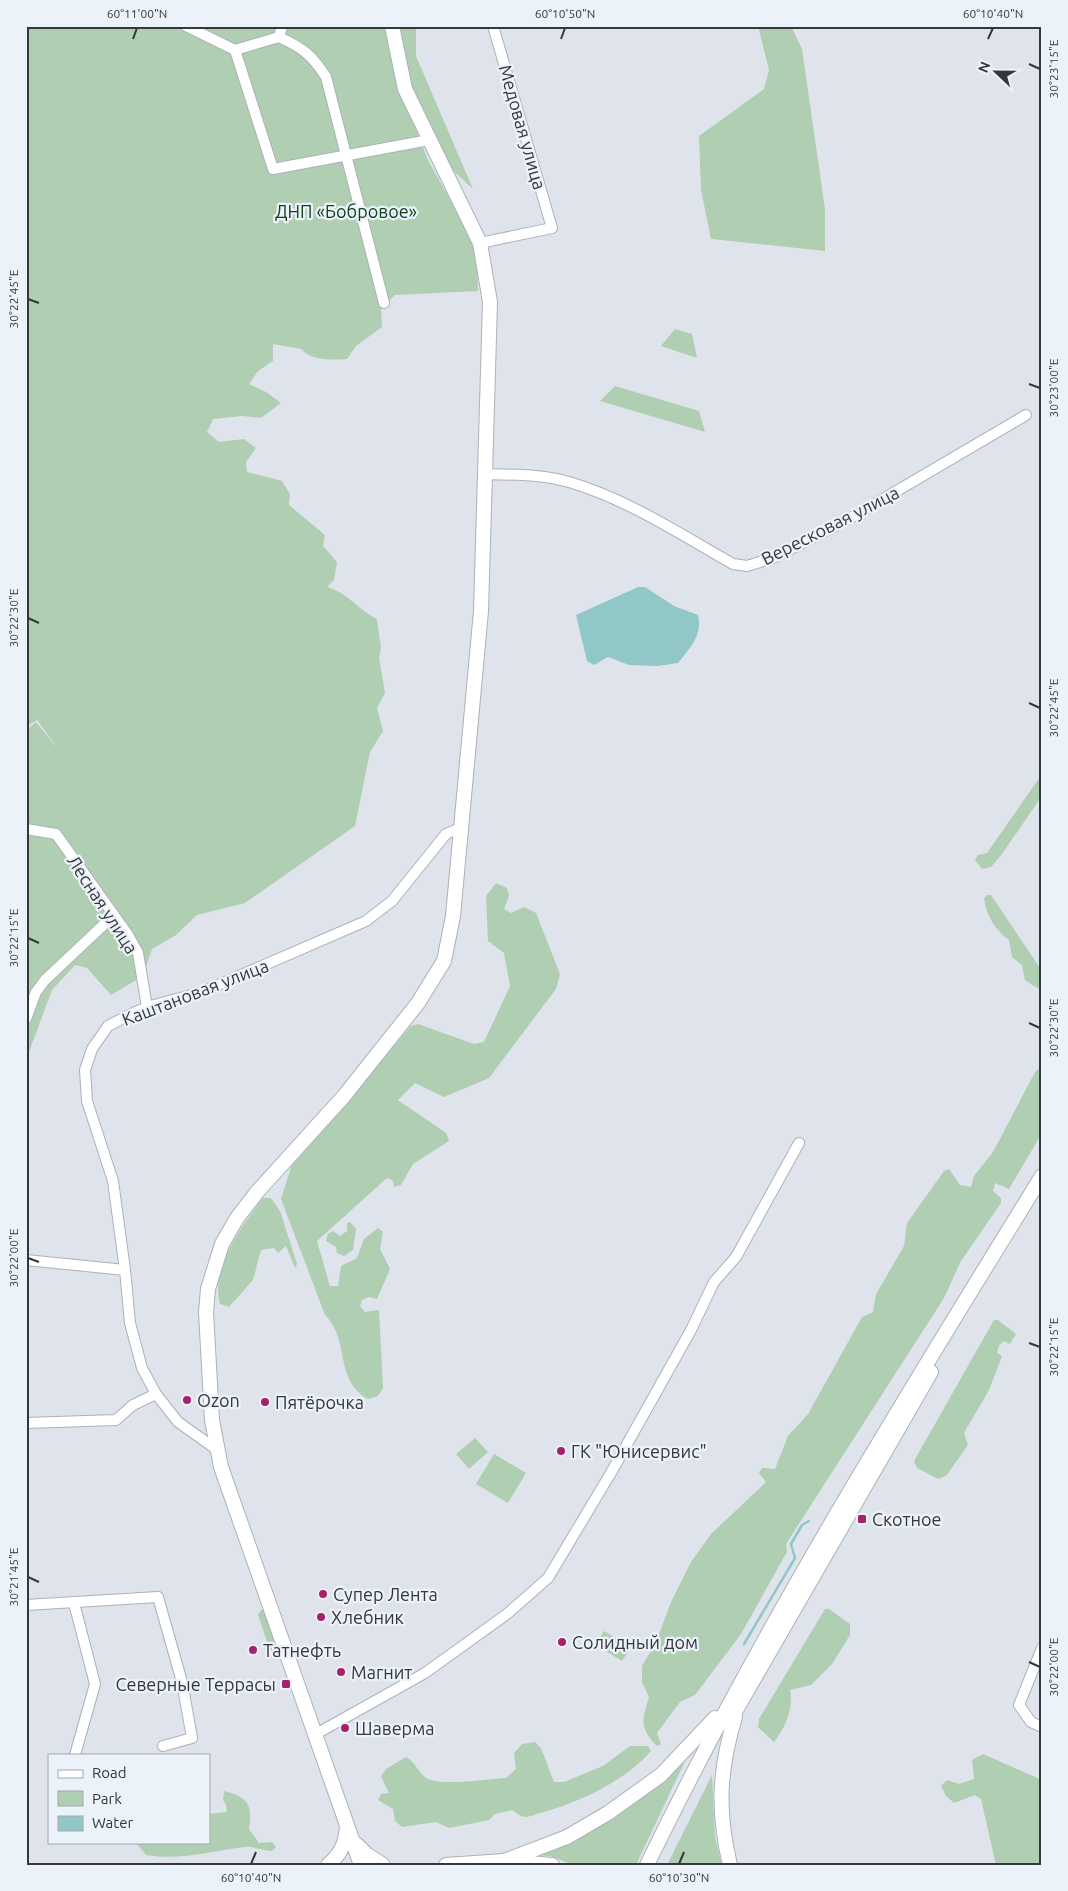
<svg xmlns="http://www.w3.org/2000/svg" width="1068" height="1891" viewBox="0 0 1068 1891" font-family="Ubuntu,sans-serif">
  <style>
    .green { fill: #b0ceb2 }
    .water { fill: #91c7c7 }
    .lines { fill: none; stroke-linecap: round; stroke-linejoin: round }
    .stream { stroke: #91c7c7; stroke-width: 2.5 }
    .street-casing { stroke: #acb1b9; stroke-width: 12 }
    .secondary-casing { stroke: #acb1b9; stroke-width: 16 }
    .street { stroke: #fff; stroke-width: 10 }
    .secondary { stroke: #fff; stroke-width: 14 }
    .ticks { fill: none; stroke: #35373b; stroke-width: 2 }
    .poi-dot { fill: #a6206b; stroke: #ecf2fa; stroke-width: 2 }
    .labels { text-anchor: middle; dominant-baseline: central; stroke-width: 4.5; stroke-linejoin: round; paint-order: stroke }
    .street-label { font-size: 18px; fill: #35373b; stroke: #ecf2fa }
    .park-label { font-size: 18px; fill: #10431b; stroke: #ecf2fa }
    .poi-label { font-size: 18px; fill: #35373b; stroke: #ecf2fa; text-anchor: start }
    .neatline { fill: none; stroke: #35373b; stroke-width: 2 }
    .ticks-label { font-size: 12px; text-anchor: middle; fill: #35373b }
  </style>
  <rect width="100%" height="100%" fill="#dfe4ec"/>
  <!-- green -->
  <g class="green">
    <path d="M26,26H387L401,89L427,158L465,227L477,257L478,291L395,295L381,309L382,327L356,346L347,359C331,360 312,361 301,349L273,344V361L258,371L249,384L266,392L281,403L261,418L242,416L213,419L207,432L219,442L244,439L256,448L246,462L247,472L282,481L290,494L289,505L325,535L323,546L337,562L334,580L327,587C348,593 357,609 377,619L381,648L379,658L385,693L377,708L383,731L370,752L355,826L245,903L197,915L176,935L152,949L143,976L111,995L87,968L75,965L52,990L26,1060V730L36,722L59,750L37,720L26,727Z"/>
    <polygon points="400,26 416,26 416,56 473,189 446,164 409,86"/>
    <polygon points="758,26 791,26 802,49 825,209 825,251 711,239 701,190 699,136 764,89 769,70"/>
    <polygon points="675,329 692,334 697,358 661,346"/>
    <polygon points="615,386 699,411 705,432 600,401"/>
    <polygon points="1042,774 1042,796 1002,854 991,867 982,869 975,860 978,855 987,853"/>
    <path d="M496,883L507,888L509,896L504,909L511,913L524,907L536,913L560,974L556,989L489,1078L444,1097L415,1083L398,1100L446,1133L449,1141L413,1164L401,1185L394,1187L393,1181L387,1178L317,1241L330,1286H338L341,1266L357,1258L364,1239L378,1228L383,1232L380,1249L390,1269L377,1299L369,1297L362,1300L360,1306L365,1312L379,1310L383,1388L378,1396L368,1399C334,1380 350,1339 325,1315L281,1199L291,1167L411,1026L418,1024L474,1044L484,1042L510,986L504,953L488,941L486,896Z"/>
    <path d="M988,895H991L1042,971V991L1025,980L1022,965L1012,957L1009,940C995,930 986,915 984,898Z"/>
    <path d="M1042,1066V1133L1009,1189L995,1183L993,1191L1001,1198V1203L961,1261L944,1298L786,1544L787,1552L741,1634L695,1695L680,1702L657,1733L661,1744L657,1746C639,1728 642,1719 649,1697L642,1682V1666L656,1642L671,1602L691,1562L711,1534L766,1482L759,1473L762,1468L775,1469L788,1436L808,1414L862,1317L873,1312L876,1294L904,1246L907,1223L944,1171L949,1169L960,1185L971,1187L974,1176L993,1152L1035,1072Z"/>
    <path d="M263,1198H271L280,1211L297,1264L295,1268L286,1246L278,1253L274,1248L261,1250L253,1280L229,1307L220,1304C210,1268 242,1226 263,1198Z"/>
    <polygon points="350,1222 356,1229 353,1250 344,1256 337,1253 336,1247 326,1241 328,1234 333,1231 340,1236 347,1231 347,1223"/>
    <polygon points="994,1320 998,1320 1016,1334 1010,1344 1004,1341 999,1345 997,1353 1002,1356 989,1390 964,1433 968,1445 946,1476 938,1479 917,1468 914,1461"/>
    <polygon points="475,1438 488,1452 469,1469 456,1454"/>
    <polygon points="494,1454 526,1473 508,1503 476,1484"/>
    <path d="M825,1609H829L850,1624V1635L832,1664L811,1685L790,1690C794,1707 785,1729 774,1742L758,1727L759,1719Z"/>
    <polygon points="261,1610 266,1611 278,1649 276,1652 270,1650 258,1615"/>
    <polygon points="604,1631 631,1647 622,1661 596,1645"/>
    <path d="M535,1742L541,1748L554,1782H564L603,1766L630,1746H648L651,1751C625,1781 582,1801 544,1812C538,1813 531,1817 525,1817C520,1816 516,1813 512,1810L495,1814L489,1820L449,1828L436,1822L402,1827L395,1821L393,1809L378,1800L381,1794L389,1793L381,1776L386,1769L406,1757C416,1762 419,1775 428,1779C445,1786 487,1779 506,1778L516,1769L514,1753L522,1744Z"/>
    <polygon points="983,1754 1042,1780 1042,1865 996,1865 981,1799 975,1795 954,1803 946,1796 941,1786 947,1780 959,1784 974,1779 972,1760"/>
    <path d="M685,1761L636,1865H574L550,1856L535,1855C592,1833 641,1804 685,1761Z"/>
    <polygon points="712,1775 715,1837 722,1865 667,1865"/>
    <path d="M224,1791C248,1797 253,1805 249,1829L259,1843L272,1842L276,1847L272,1851C262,1851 252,1846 245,1847C212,1851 179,1861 146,1855L138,1845L127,1842H209V1814L227,1812L226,1805L223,1800Z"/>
  </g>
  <!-- water -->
  <path class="water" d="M638,587H645L674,606L698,615C703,635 690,648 678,663L658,666L629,665L608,657L594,665L587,661L576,615Z"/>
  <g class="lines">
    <!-- stream -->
    <polyline class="stream" points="744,1644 795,1558 791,1544 802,1525 809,1521"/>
    <!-- street casing -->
    <g class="street-casing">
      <g id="street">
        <path d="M186,26L235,50L279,37C303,48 312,55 326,77L384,303"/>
        <polyline points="279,37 282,26"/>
        <polyline points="235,50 273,169 429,140"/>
        <polyline points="480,243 552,228 493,26"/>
        <path d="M485,474C512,475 543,474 569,482C627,499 680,534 733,564L747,566L773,558L849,519L1026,415"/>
        <polyline points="26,829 56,834 128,935 138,953 147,1007"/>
        <polyline points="26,1019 36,992 45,980 114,915"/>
        <polyline points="26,1260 125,1270"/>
        <polyline points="26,1423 116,1420 133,1405 156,1394"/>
        <polyline points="216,1449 178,1422 156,1394 142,1368 130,1323 125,1270 113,1181 87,1101 85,1070 92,1049 108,1026 131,1014 147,1007 202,992 366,921 392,901 446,834 460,828"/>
        <polyline points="74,1603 95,1684 75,1755"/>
        <polyline points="26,1605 158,1597 182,1682 192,1738 163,1746"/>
        <polyline points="1042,1648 1019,1705 1031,1722 1042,1727"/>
        <polyline points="316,1734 425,1673 507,1614 548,1578 612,1471 691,1330 714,1282 736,1257 799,1143"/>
      </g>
    </g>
    <!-- secondary casing -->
    <g class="secondary-casing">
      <g id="secondary">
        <polyline points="728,1724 931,1372"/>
        <polyline points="356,1844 366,1854 383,1865"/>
        <polyline points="504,1861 567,1837 608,1813 661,1775 715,1718"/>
        <path d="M328,1865C341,1854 346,1843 347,1826"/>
        <polyline points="361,1865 221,1467 212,1420 206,1312 208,1289 222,1244 237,1218 257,1192 344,1096 418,1003 444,961 453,916 481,611 490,302 480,243 405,89 392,26"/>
        <polyline points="446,1865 504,1861 552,1865"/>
        <path d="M647,1865C763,1626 903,1401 1042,1176"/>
        <path d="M730,1865C717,1810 719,1771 735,1717"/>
      </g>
    </g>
    <!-- street -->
    <use href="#street" class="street"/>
    <!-- secondary -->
    <use href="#secondary" class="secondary"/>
  </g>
  <!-- ticks -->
  <path class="ticks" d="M133,39L137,28M561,39L565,28M988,39L993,28M1029,64L1040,69M28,299L39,303M1029,384L1040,388M28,618L39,623M1029,703L1040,708M28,938L39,943M1029,1023L1040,1028M28,1258L39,1262M1029,1343L1040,1347M28,1577L39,1582M1029,1662L1040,1667M251,1864L256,1852M679,1864L684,1852"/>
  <!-- markers -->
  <g class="poi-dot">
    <circle cx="187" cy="1400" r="5"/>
    <circle cx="265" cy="1402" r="5"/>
    <circle cx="561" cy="1451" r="5"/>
    <rect x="857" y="1514" width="10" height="10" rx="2.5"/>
    <circle cx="323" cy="1594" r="5"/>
    <circle cx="321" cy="1617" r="5"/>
    <circle cx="562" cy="1642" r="5"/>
    <circle cx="253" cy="1650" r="5"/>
    <circle cx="341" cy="1672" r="5"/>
    <rect x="281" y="1679" width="10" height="10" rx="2.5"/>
    <circle cx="345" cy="1728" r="5"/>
  </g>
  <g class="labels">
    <!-- street labels -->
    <g class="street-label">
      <text transform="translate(523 127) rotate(74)">Медовая улица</text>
      <text transform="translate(830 525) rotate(-27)">Вересковая улица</text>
      <text transform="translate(103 904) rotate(57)">Лесная улица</text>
      <text transform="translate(195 992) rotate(-21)">Каштановая улица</text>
    </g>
    <!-- park labels -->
    <g class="park-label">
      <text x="346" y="211">ДНП «Бобровое»</text>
    </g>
    <!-- poi labels -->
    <g class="poi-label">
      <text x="197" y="1400">Ozon</text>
      <text x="275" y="1402">Пятёрочка</text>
      <text x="571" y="1451">ГК "Юнисервис"</text>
      <text x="872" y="1519">Скотное</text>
      <text x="333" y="1594">Супер Лента</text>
      <text x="331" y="1617">Хлебник</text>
      <text x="572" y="1642">Солидный дом</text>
      <text x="263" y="1650">Татнефть</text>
      <text x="351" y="1672">Магнит</text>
      <text x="276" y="1684" text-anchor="end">Северные Террасы</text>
      <text x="355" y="1728">Шаверма</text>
    </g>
  </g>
  <!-- border -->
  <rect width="1068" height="1891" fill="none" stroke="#ecf2fa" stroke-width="55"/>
  <!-- legend -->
  <rect x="48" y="1754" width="162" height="90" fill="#ecf2fa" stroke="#a3a7ae"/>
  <rect x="58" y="1770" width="25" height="8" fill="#ffffff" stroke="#a3a7ae"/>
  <text x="92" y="1778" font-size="15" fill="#35373b">Road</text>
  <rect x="58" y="1791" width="25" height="15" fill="#b0ceb2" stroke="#a3a7ae"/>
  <text x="92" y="1804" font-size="15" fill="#35373b">Park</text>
  <rect x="58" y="1816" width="25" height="15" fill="#91c7c7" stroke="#a3a7ae"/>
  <text x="92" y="1828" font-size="15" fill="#35373b">Water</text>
  <!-- north arrow -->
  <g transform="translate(996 72) rotate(292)" stroke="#ecf2fa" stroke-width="4" paint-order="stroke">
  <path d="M0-4L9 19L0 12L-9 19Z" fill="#35373b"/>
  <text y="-8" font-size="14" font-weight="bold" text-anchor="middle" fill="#35373b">N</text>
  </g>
  <rect x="28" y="28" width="1012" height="1836" class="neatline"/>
  <g class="ticks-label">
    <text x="137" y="18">60°11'00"N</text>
    <text x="565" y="18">60°10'50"N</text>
    <text x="993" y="18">60°10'40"N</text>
    <text transform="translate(1054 69) rotate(-90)" y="4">30°23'15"E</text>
    <text transform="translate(14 299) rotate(-90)" y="4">30°22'45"E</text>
    <text transform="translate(1054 388) rotate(-90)" y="4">30°23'00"E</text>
    <text transform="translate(14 618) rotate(-90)" y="4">30°22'30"E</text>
    <text transform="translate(1054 708) rotate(-90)" y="4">30°22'45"E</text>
    <text transform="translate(14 938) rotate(-90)" y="4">30°22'15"E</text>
    <text transform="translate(1054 1028) rotate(-90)" y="4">30°22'30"E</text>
    <text transform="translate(14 1258) rotate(-90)" y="4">30°22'00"E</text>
    <text transform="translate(1054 1347) rotate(-90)" y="4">30°22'15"E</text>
    <text transform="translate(14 1577) rotate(-90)" y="4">30°21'45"E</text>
    <text transform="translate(1054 1667) rotate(-90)" y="4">30°22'00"E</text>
    <text x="251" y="1882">60°10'40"N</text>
    <text x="679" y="1882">60°10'30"N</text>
  </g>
</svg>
